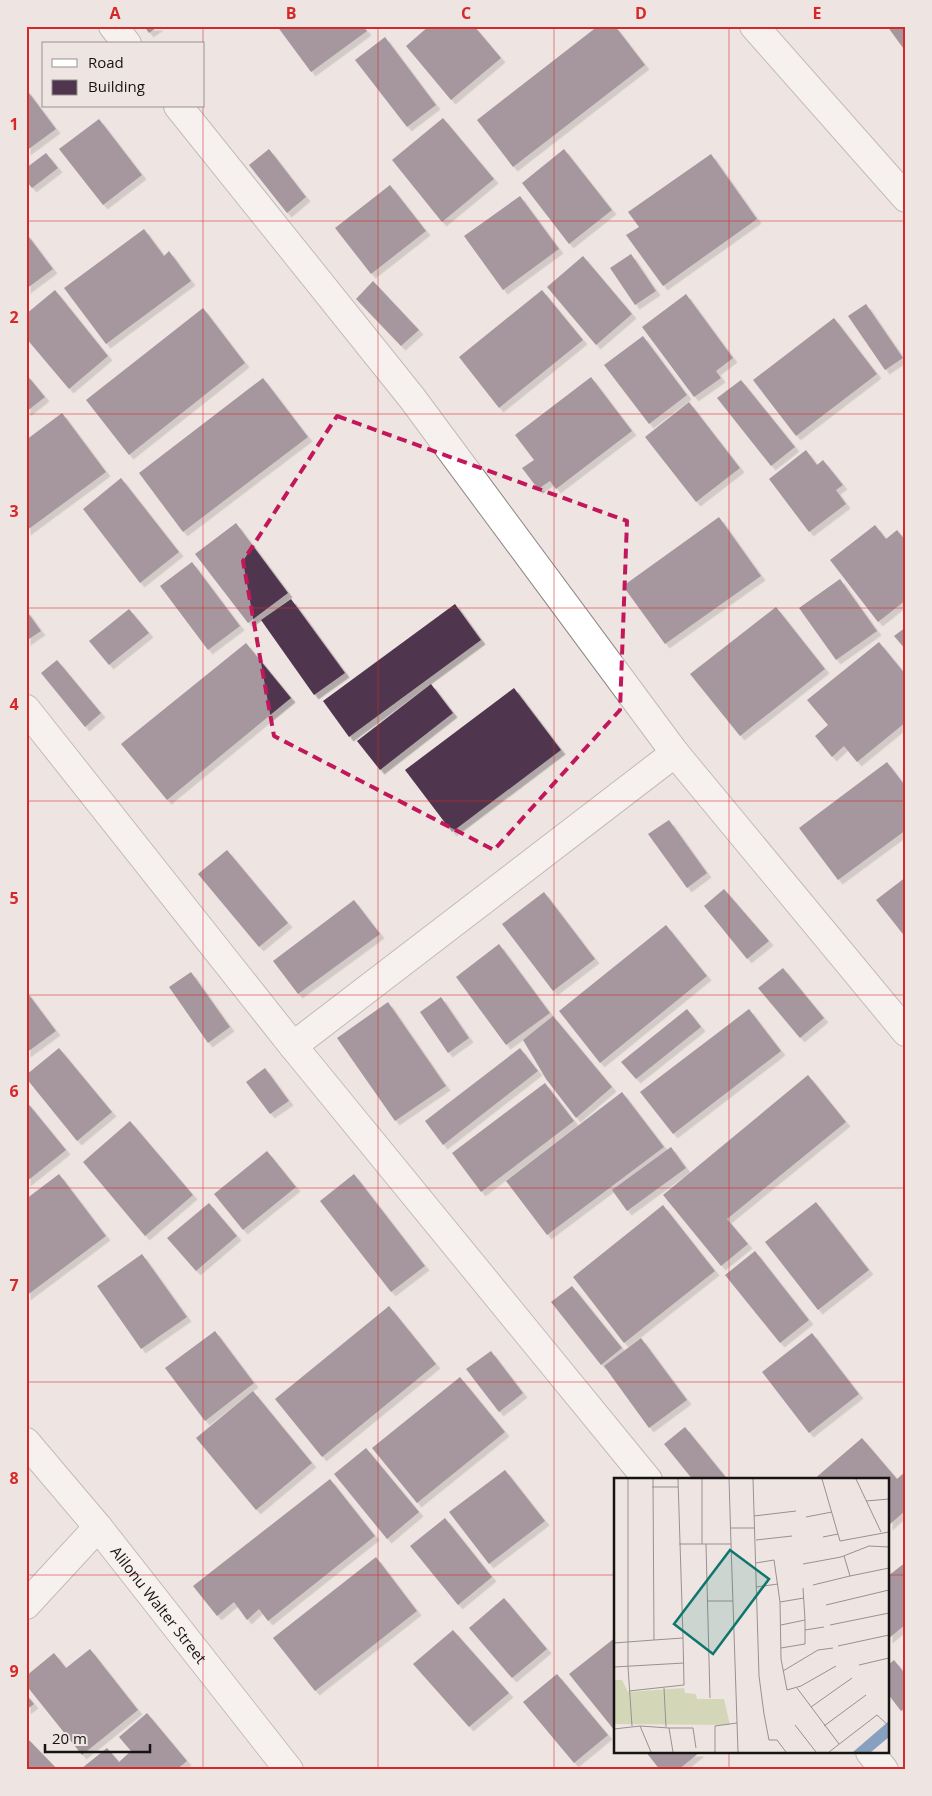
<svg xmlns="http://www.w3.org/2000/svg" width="932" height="1796" viewBox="0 0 932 1796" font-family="'Open Sans',sans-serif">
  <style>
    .building { fill: #4f354d; filter: url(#shadow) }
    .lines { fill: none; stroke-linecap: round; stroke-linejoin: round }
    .minor-casing { stroke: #8e8784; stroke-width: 30 }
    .minor { stroke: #fff; stroke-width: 28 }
    .marked { fill: none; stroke: #c2185b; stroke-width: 4; stroke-dasharray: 10 6; stroke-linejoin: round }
    .grid { fill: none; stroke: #d62828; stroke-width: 1; stroke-opacity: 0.55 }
    .labels { text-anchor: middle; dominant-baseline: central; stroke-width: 5; stroke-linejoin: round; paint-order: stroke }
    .street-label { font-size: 15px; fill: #161412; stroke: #eee5e2 }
    .inset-road { fill: none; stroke: #98918f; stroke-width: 1 }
    .view { fill: #0f766e; fill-opacity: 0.15; stroke: #0f766e; stroke-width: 2.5 }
    .inset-edge { fill: none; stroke: #161412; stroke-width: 2.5 }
    .neatline { fill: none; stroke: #d62828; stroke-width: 2 }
    .grid-label { font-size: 16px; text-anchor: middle; font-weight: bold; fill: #d62828 }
  </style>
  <defs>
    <filter id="shadow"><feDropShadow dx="4.5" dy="4.5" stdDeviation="0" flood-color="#0004"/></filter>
  </defs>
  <rect width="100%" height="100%" fill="#eee5e2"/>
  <!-- building -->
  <g class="building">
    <polygon points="144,26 159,26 149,33"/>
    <polygon points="277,26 363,26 367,31 311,72"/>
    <polygon points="429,26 474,26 501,58 451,100 406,46"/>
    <polygon points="598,26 615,26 645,65 513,167 477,120"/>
    <polygon points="887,26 906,26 906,52"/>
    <polygon points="385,37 436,105 407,127 355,60"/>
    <polygon points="26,89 56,129 26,151"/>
    <polygon points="443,118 494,179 442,222 392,160"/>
    <polygon points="99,119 142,175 103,205 59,149"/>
    <polygon points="269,149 306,197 287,213 249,165"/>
    <polygon points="564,149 612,210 569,244 522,183"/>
    <polygon points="46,153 58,168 32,188 26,181 26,168"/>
    <polygon points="711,154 757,219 663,286 626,235 639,227 628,212"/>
    <polygon points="390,185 426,231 371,274 335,228"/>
    <polygon points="520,196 559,249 503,290 464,236"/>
    <polygon points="144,229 164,256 169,251 191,281 106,344 64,288"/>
    <polygon points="26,233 53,269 26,289"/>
    <polygon points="631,254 656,291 635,305 610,268"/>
    <polygon points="583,256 632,314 596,345 547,287"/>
    <polygon points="373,281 419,330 401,346 356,299"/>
    <polygon points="55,290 108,356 69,389 26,338 26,314"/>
    <polygon points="542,290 583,340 499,408 459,357"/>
    <polygon points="686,294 733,358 716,371 721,378 694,397 642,327"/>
    <polygon points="866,304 903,358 885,370 848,316"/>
    <polygon points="203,308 245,363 129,455 86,400"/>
    <polygon points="834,318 877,374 796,436 753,380"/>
    <polygon points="643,336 687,395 649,424 604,365"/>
    <polygon points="26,374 45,397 26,412"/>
    <polygon points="591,377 632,431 556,489 550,481 538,489 522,468 534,460 515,435"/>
    <polygon points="263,378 308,437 183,532 139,473"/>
    <polygon points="741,380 795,447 771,466 717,398"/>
    <polygon points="689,402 740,468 696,502 645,437"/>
    <polygon points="62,413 106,472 26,531 26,440"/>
    <polygon points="806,450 817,465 823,460 843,485 836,490 846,504 809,532 769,479"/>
    <polygon points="121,478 179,552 140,583 83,509"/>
    <polygon points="719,517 761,576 665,644 623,586"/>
    <polygon points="236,523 288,593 248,623 195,554"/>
    <polygon points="875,525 886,539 897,530 906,541 906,558 903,560 906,564 906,600 878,622 830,560"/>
    <polygon points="192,562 240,626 208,650 160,586"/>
    <polygon points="840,579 877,631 836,660 799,608"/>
    <polygon points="291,599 345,673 314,695 261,620"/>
    <polygon points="455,604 481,640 349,737 323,701"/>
    <polygon points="776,607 825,669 740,736 690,674"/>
    <polygon points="129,609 149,633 109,665 89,641"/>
    <polygon points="26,610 41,631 26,641"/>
    <polygon points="906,627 906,650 894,636"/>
    <polygon points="879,642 906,675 906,722 857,762 844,746 832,757 815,736 828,725 807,700"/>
    <polygon points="246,643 291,698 167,800 121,744"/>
    <polygon points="57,660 101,713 85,727 41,673"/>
    <polygon points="431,684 453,713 380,770 357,741"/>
    <polygon points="514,688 561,750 452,832 405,770"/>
    <polygon points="887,762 906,787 906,830 838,880 799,828"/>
    <polygon points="669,820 707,873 687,888 648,834"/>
    <polygon points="227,850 288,923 259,947 198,874"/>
    <polygon points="906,877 906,938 876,900"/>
    <polygon points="724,889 769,941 747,959 704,906"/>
    <polygon points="544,892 595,959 553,991 502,924"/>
    <polygon points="354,900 380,934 298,994 273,961"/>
    <polygon points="666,925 707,976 600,1063 559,1011"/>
    <polygon points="499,944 550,1013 506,1045 456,977"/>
    <polygon points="783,968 824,1018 800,1038 758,988"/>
    <polygon points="191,972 230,1027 208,1043 169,987"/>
    <polygon points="26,991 56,1031 26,1053"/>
    <polygon points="441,997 469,1038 448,1053 420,1012"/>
    <polygon points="388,1002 446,1086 395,1121 337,1038"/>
    <polygon points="687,1009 701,1027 636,1079 621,1062"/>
    <polygon points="749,1009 781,1051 673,1134 640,1092"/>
    <polygon points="553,1016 612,1087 576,1118 546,1079 523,1040"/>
    <polygon points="59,1048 112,1112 77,1141 26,1078 26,1075"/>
    <polygon points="520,1048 538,1071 443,1145 425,1121"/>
    <polygon points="265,1068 289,1101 270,1114 246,1082"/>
    <polygon points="808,1075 846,1122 727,1219 748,1244 721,1266 663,1195"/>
    <polygon points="545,1083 574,1121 481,1192 452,1153"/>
    <polygon points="622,1092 664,1147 547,1235 506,1181"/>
    <polygon points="26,1101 66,1150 26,1182"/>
    <polygon points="130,1121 193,1195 145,1236 83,1162"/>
    <polygon points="671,1147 686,1168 627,1211 612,1190"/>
    <polygon points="267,1151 296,1187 243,1230 214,1194"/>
    <polygon points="59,1174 106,1236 26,1296 26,1199"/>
    <polygon points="354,1174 425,1266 391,1292 320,1201"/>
    <polygon points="816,1202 869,1270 818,1310 765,1242"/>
    <polygon points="209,1203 237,1236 196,1271 167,1238"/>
    <polygon points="663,1205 715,1271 624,1343 573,1277"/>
    <polygon points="755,1251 809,1320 780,1343 725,1275"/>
    <polygon points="142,1254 187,1317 141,1349 97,1286"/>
    <polygon points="572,1286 622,1348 601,1365 551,1302"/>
    <polygon points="389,1306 436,1364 322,1457 275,1399"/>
    <polygon points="215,1331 254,1383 205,1421 165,1368"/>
    <polygon points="812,1333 859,1394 809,1433 762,1372"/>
    <polygon points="641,1338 687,1400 649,1428 604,1366"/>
    <polygon points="491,1351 523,1393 499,1412 466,1369"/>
    <polygon points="460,1377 505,1432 417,1503 372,1448"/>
    <polygon points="253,1391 312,1463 256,1510 196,1438"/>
    <polygon points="685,1427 728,1480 693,1480 664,1444"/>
    <polygon points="862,1438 897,1479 906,1471 906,1510 888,1526 888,1480 813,1480"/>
    <polygon points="366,1448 419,1512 387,1539 334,1474"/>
    <polygon points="505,1470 545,1521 489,1564 449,1512"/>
    <polygon points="330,1479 375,1536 268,1621 259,1609 247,1620 234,1602 217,1616 193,1586"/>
    <polygon points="445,1518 492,1577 458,1605 410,1546"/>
    <polygon points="376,1557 417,1611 315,1691 273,1638"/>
    <polygon points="906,1562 906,1624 888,1639 888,1576"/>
    <polygon points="504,1598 547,1649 512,1678 469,1628"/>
    <polygon points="453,1630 509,1693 469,1727 413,1664"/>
    <polygon points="616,1637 616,1730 615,1731 569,1674"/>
    <polygon points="90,1649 138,1710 82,1755 26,1685 26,1676 54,1653 66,1668"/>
    <polygon points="894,1660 906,1675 906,1707 901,1711 888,1694 888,1665"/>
    <polygon points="557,1674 608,1735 574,1763 523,1702"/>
    <polygon points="26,1694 34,1704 26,1710"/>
    <polygon points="147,1713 187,1761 176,1770 84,1770 82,1768 107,1748 119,1762 131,1751 119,1737"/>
    <polygon points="26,1737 58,1770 26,1770"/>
    <polygon points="646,1752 700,1752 678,1770 660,1770"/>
  </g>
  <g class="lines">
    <!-- minor casing -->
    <g class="minor-casing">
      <g id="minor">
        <polyline points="113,26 127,44"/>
        <polyline points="754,26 906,198"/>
        <polyline points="178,106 412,398 675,753 906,1032"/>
        <polyline points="26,709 293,1046 648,1480"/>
        <polyline points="293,1046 675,753"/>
        <path id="s1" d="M26,1442L98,1527L289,1770"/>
        <polyline points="26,1605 98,1527"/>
        <polyline points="870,1752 884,1770"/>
      </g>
    </g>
    <!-- minor -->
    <use href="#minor" class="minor"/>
  </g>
  <!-- marked area -->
  <path d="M0 0H932V1796H0ZM337,416L627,521L620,710L494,850L274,736L243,561Z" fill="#eee5e2" fill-opacity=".55" fill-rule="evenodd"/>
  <path class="marked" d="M337,416L627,521L620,710L494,850L274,736L243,561Z"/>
  <!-- grid -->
  <path class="grid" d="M203,26V44M378,26V1770M554,26V1770M729,26V1480M203,106V1770M26,221H906M26,414H906M26,608H906M26,801H906M26,995H906M26,1188H906M26,1382H906M26,1575H616M888,1575H906M729,1752V1770"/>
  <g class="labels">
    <!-- street labels -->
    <g class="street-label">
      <text stroke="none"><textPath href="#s1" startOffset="210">Alilonu Walter Street</textPath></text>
    </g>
  </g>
  <!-- overview -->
  <g transform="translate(614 1478)">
    <rect width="275" height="275" fill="#eee5e2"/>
    <path d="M0,202H8L14,214L70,210L71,215L82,216L83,221H110L116,247L0,246Z" fill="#d4d6b8"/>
    <path d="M275,243V259L257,274H239Z" fill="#87a0bf"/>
    <path class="inset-road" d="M14,1V189L18,248M88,1V66M115,1L117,66M139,1L145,198L150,236L155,262H163L172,274M208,1L226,63L275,54M242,1L267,54M38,9H64M252,23L275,21M140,38L182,33M192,39L218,34M117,50H141M209,59L224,56M142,62L178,58M65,66H117L124,274M92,66L96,220M230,78L236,98L275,90M142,85L160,82L166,124L167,181L173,212L187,208L222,188M189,86L227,79L255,68L275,69M199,107L236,98M142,109L164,106M189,110L191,142M94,123H119M166,124L190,120M212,127L275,112M167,147L191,142V152L210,149M216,147L275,135M40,162L69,160L64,1M0,165L40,162L39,1M224,168L275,157M167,170L191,166V152M245,187L275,180M0,189L70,185M169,193L204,172L219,170M50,210L52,249M183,210L225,266M15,213L70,207L69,160M197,229L238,200M181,247L202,274M26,248L55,250L59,274M210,248L252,217M55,250H79L82,270M0,251L26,248L37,274M101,274V248L123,245M215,274L263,237L275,248"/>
    <path class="view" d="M116,72L155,101L99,176L60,146Z"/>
    <rect width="275" height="275" class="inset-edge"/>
  </g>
  <!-- border -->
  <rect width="932" height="1796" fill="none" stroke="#eee5e2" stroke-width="55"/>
  <!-- legend -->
  <rect x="42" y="42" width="162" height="65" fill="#eee5e2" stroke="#98918f"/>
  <rect x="52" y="59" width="25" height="8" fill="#ffffff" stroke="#98918f"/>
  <text x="88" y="68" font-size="15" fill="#161412">Road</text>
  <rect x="52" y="80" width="25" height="15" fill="#4f354d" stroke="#98918f"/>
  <text x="88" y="92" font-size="15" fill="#161412">Building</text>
  <!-- scale -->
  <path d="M45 1744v8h105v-8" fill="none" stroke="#161412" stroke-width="2.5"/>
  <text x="52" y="1744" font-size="15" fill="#161412" stroke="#eee5e2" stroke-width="4" paint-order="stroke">20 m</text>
  <rect x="28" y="28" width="876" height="1740" class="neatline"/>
  <g class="grid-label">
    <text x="115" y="19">A</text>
    <text x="291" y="19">B</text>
    <text x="466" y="19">C</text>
    <text x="641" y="19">D</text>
    <text x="817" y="19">E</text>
    <text x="14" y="130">1</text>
    <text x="14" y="323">2</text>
    <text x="14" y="517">3</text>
    <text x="14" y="710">4</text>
    <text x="14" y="904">5</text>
    <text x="14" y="1097">6</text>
    <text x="14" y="1291">7</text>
    <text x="14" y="1484">8</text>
    <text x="14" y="1677">9</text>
  </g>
</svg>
